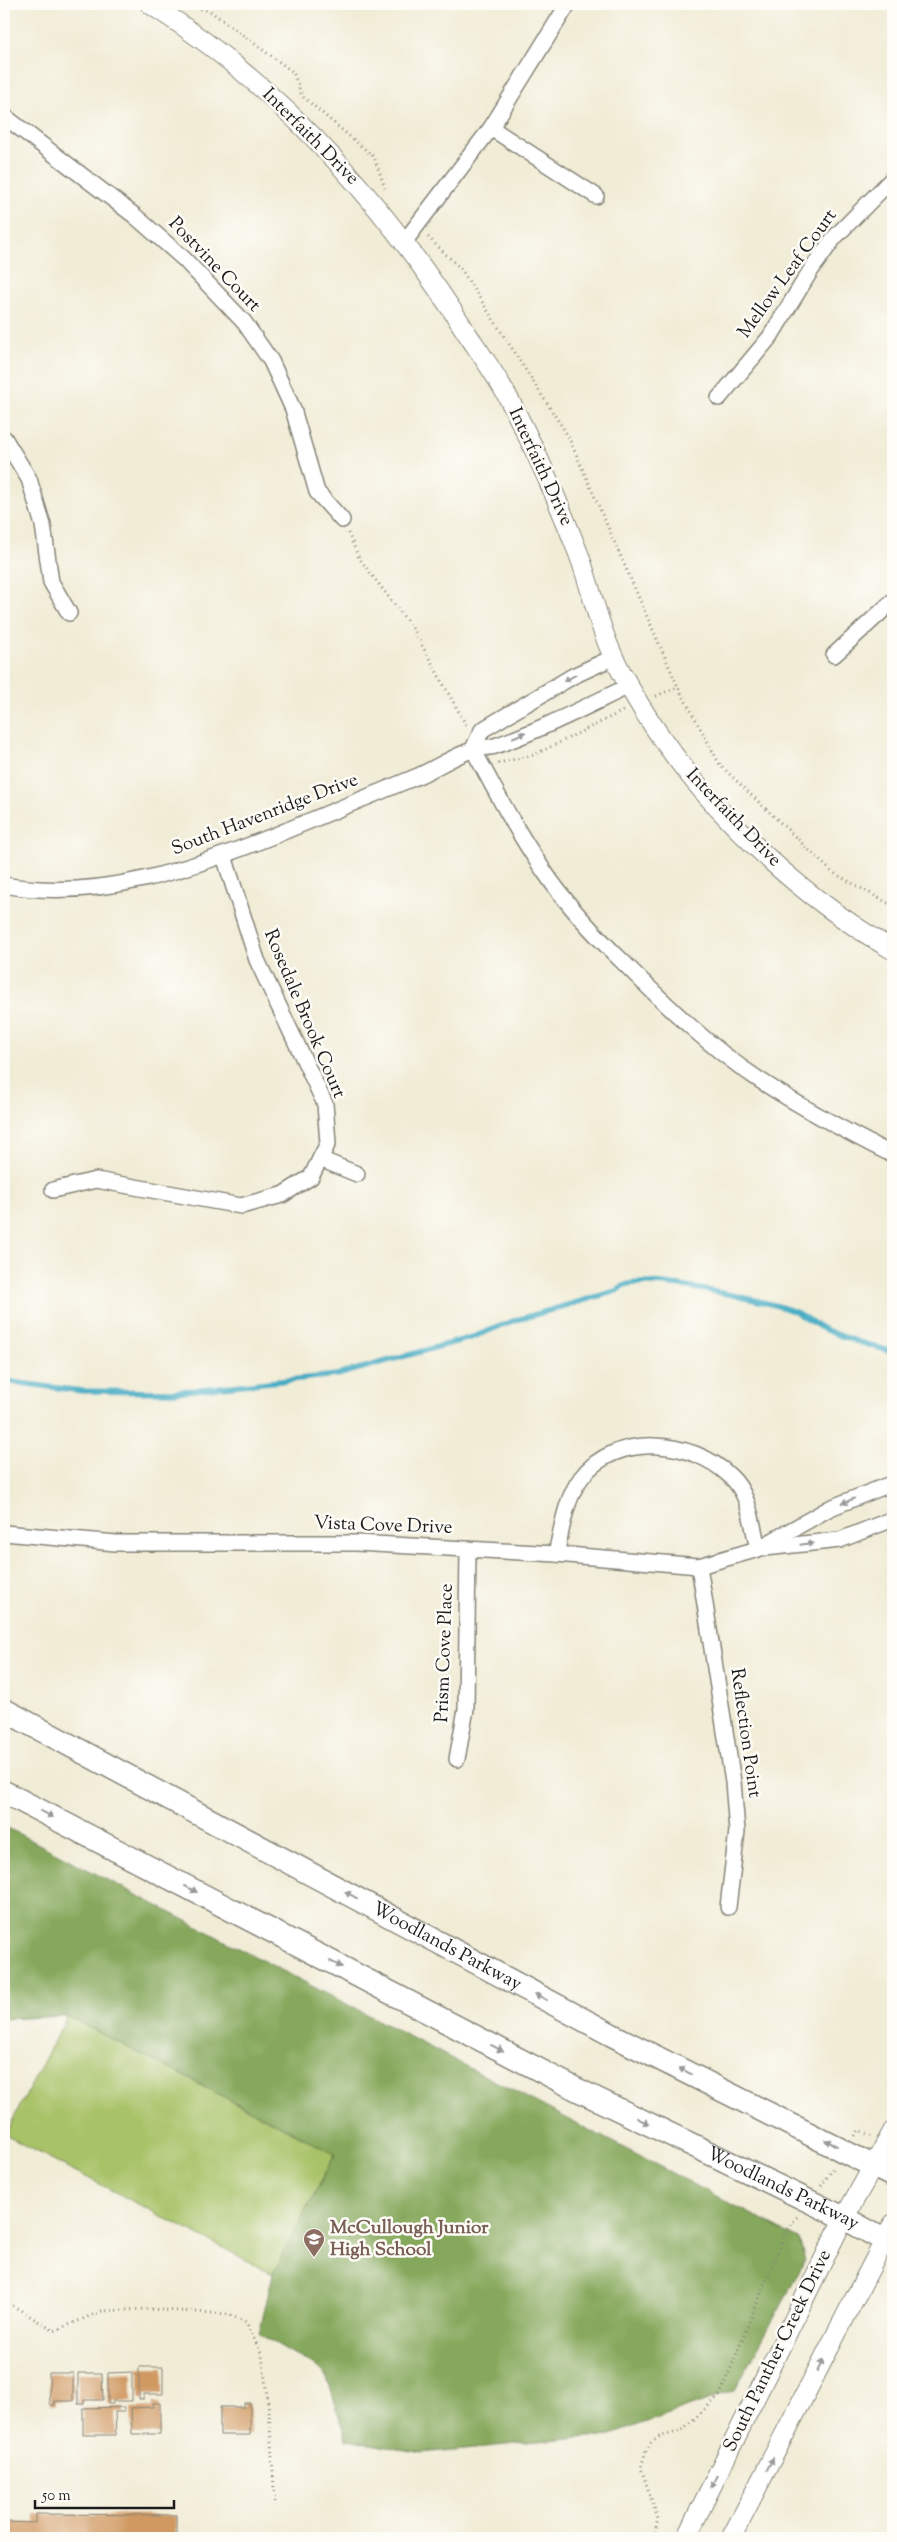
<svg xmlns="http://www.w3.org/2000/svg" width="897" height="2542" viewBox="0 0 897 2542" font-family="'Sorts Mill Goudy',serif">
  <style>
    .green { fill: #a8c268; stroke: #626f42 }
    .forest { fill: #86a85c; stroke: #51623c }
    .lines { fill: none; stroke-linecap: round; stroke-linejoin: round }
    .stream { stroke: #44abc3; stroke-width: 5.5 }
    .building { fill: #d09962 }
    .minor-casing { stroke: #868479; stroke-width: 18 }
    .tertiary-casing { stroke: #868479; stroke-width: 21 }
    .primary-casing { stroke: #868479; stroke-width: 25 }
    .path { stroke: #868479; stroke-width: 3; stroke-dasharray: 1 4; stroke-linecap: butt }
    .minor { stroke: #fff; stroke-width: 15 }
    .tertiary { stroke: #fff; stroke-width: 19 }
    .primary { stroke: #fff; stroke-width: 22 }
    .oneway { fill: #999 }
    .labels { text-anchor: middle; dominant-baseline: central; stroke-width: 5; stroke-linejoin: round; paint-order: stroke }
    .street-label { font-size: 19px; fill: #1c1c1c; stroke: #fdfcf7 }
    .education-label { font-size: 19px; font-weight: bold; fill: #785e54; stroke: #fdfcf7; text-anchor: start }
  </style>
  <rect width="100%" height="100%" fill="#fdfcf7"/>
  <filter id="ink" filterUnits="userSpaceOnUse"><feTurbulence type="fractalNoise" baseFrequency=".02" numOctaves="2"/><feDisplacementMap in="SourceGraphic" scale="10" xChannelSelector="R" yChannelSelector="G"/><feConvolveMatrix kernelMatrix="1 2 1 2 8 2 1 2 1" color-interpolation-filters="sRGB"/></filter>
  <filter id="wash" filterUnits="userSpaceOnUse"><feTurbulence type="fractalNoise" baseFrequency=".0096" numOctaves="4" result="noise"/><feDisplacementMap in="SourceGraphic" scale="20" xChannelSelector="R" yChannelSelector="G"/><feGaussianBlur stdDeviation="1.12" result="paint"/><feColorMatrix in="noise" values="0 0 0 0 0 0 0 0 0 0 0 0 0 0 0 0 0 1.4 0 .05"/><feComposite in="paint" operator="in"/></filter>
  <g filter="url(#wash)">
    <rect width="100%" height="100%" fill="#f1ecd6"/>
    <!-- green -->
    <polygon class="green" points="67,2016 335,2154 273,2274 5,2135"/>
    <!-- forest -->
    <polygon class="forest" points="4,1826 799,2239 805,2261 735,2390 611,2435 422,2453 347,2440 325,2372 259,2334 273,2274 335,2154 67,2016 4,2019"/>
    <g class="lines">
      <!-- stream -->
      <path class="stream" d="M4,1381L82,1391L174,1392L337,1375L473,1337L513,1321L616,1291C619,1289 622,1286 625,1285C651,1276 768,1300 795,1312C805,1317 814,1324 824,1329C847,1340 870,1345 893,1352"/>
    </g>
    <g id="blocks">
      <!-- building -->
      <g class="building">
        <polygon points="139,2367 163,2367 163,2394 144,2394 144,2399 139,2399"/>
        <polygon points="132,2372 132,2401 113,2401 113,2404 108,2404 108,2373"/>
        <polygon points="49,2373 73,2373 73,2401 55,2401 55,2405 50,2405"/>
        <polygon points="78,2373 102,2373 103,2400 84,2400 84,2404 78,2404"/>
        <polygon points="153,2403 160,2403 160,2434 132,2434 131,2408 153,2407"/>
        <polygon points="244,2403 250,2403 250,2435 220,2435 220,2407 244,2407"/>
        <polygon points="124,2407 124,2412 115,2412 116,2435 83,2435 83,2408"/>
        <polygon points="35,2514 176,2515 176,2538 4,2538 4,2522 35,2523"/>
      </g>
    </g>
  </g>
  <g filter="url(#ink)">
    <use href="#blocks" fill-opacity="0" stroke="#868479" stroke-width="1"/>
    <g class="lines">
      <!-- minor casing -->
      <g class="minor-casing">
        <g id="minor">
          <polyline points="4,116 135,216 184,259 244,322 271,361 293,409 317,492 342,520"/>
          <polyline points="491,128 596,196"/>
          <polyline points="405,241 491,128 568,4"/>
          <polyline points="719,398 770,337 811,270 834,238 893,178"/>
          <polyline points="4,438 29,479 43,525 51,582 69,613"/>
          <polyline points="834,655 893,601"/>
          <path d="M473,749C496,792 518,834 546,874C568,906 595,935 623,962C665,1004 708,1046 758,1079C801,1107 847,1132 893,1155"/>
          <polyline points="473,749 482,730 573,676 614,657"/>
          <path d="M4,885C99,902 191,869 278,834C325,815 371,795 418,776C436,768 454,756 472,750C479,747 488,748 495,746C541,730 585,707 629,686"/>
          <polyline points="320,1159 357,1174"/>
          <polyline points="53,1190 96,1180 241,1206 282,1195 311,1177 328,1143 325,1104 257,960 224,856"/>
          <polyline points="4,1533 116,1543 356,1543 556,1554 699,1566 758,1549 830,1508 893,1483"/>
          <polyline points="765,1548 840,1540 893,1519"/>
          <path d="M556,1554C562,1529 565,1500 581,1478C615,1432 692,1439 730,1476C750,1494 752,1524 758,1549"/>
          <polyline points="699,1566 733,1782 737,1831 728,1907"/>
          <polyline points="457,1759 466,1709 468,1549"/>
        </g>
      </g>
      <!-- tertiary casing -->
      <g class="tertiary-casing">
        <g id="tertiary">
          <path d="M150,4C281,87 386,205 468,335C483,357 499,379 511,403C537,452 559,503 579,555C592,590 598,626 615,660C673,777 780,885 893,950"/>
          <polyline points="686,2538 844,2218 893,2131"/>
          <polyline points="731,2538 893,2224"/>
        </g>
      </g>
      <!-- primary casing -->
      <g class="primary-casing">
        <g id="primary">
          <path id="s1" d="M4,1710L612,2035L893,2176"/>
          <path id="s2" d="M4,1792L576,2089L844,2218L893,2245"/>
        </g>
      </g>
      <!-- path -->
      <g class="path">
        <polyline points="186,5 210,11 293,72 302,96 374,157 385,188"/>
        <polyline points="428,237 461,269 568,436 678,687 720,765 832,872 893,906"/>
        <polyline points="348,533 359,558 413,629 466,725"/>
        <polyline points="656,696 678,687"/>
        <polyline points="498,763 534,755 623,711"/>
        <polyline points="855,2136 859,2130 871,2136"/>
        <polyline points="821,2186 833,2169"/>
        <polyline points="4,2300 54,2331 102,2311 148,2309 228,2314 246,2322 262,2355 269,2412 275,2503"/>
        <polyline points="654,2538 658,2519 641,2468 646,2450 651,2443 659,2437 681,2431 720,2395 786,2231 797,2217"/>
      </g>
      <!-- minor -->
      <use href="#minor" class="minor"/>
      <!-- tertiary -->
      <use href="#tertiary" class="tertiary"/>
      <!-- primary -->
      <use href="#primary" class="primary"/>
    </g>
    <!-- one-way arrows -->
    <defs><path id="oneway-solid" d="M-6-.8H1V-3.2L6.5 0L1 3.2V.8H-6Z" transform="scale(1.25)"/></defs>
    <g class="oneway">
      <use href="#oneway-solid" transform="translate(570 678) rotate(151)"/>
      <use href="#oneway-solid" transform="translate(519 735) rotate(-23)"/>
      <use href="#oneway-solid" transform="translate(848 1501) rotate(158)"/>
      <use href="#oneway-solid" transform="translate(807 1544) rotate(-6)"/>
      <use href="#oneway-solid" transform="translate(47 1814) rotate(27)"/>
      <use href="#oneway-solid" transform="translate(191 1889) rotate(27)"/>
      <use href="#oneway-solid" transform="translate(351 1895) rotate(-152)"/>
      <use href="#oneway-solid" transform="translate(336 1964) rotate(27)"/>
      <use href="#oneway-solid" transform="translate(541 1997) rotate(-152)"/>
      <use href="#oneway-solid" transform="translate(497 2048) rotate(27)"/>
      <use href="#oneway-solid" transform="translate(685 2071) rotate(-154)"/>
      <use href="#oneway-solid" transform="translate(643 2121) rotate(26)"/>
      <use href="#oneway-solid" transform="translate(831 2143) rotate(-154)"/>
      <use href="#oneway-solid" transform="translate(820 2366) rotate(-63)"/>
      <use href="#oneway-solid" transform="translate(770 2464) rotate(-62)"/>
      <use href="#oneway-solid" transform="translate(714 2481) rotate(116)"/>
    </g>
  </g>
  <!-- icons -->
  <defs>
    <g id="school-pin" transform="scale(1.125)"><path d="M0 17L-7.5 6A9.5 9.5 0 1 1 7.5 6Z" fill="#8d6e63" stroke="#fdfcf7"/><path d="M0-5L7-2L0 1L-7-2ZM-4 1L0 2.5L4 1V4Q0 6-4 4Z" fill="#fff"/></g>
  </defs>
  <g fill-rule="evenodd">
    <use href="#school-pin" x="314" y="2239"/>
  </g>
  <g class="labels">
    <!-- street labels -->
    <g class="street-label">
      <text transform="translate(310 137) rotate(45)">Interfaith Drive</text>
      <text transform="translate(214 265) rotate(46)">Postvine Court</text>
      <text transform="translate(788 274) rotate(-54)">Mellow Leaf Court</text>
      <text transform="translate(540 467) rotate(65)">Interfaith Drive</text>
      <text transform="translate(265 815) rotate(-21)">South Havenridge Drive</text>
      <text transform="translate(733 818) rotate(46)">Interfaith Drive</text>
      <text transform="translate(304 1014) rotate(67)">Rosedale Brook Court</text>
      <text transform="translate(383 1526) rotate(2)">Vista Cove Drive</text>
      <text transform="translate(445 1653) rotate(-88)">Prism Cove Place</text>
      <text transform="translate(745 1733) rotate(82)">Reflection Point</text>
      <text stroke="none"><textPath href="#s1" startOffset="502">Woodlands Parkway</textPath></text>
      <text stroke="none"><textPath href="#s2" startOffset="874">Woodlands Parkway</textPath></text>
      <text transform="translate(778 2351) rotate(-64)">South Panther Creek Drive</text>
    </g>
    <!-- education labels -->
    <g class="education-label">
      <text x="330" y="2228">McCullough Junior<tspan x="330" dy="22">High School</tspan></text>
    </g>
  </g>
  <!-- margin -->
  <rect width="897" height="2542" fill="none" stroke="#fdfcf7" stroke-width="20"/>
  <!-- scale -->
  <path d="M35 2500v8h139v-8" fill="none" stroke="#1c1c1c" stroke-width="2.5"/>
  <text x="42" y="2500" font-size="15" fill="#1c1c1c" stroke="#fdfcf7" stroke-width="4" paint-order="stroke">50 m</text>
</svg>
